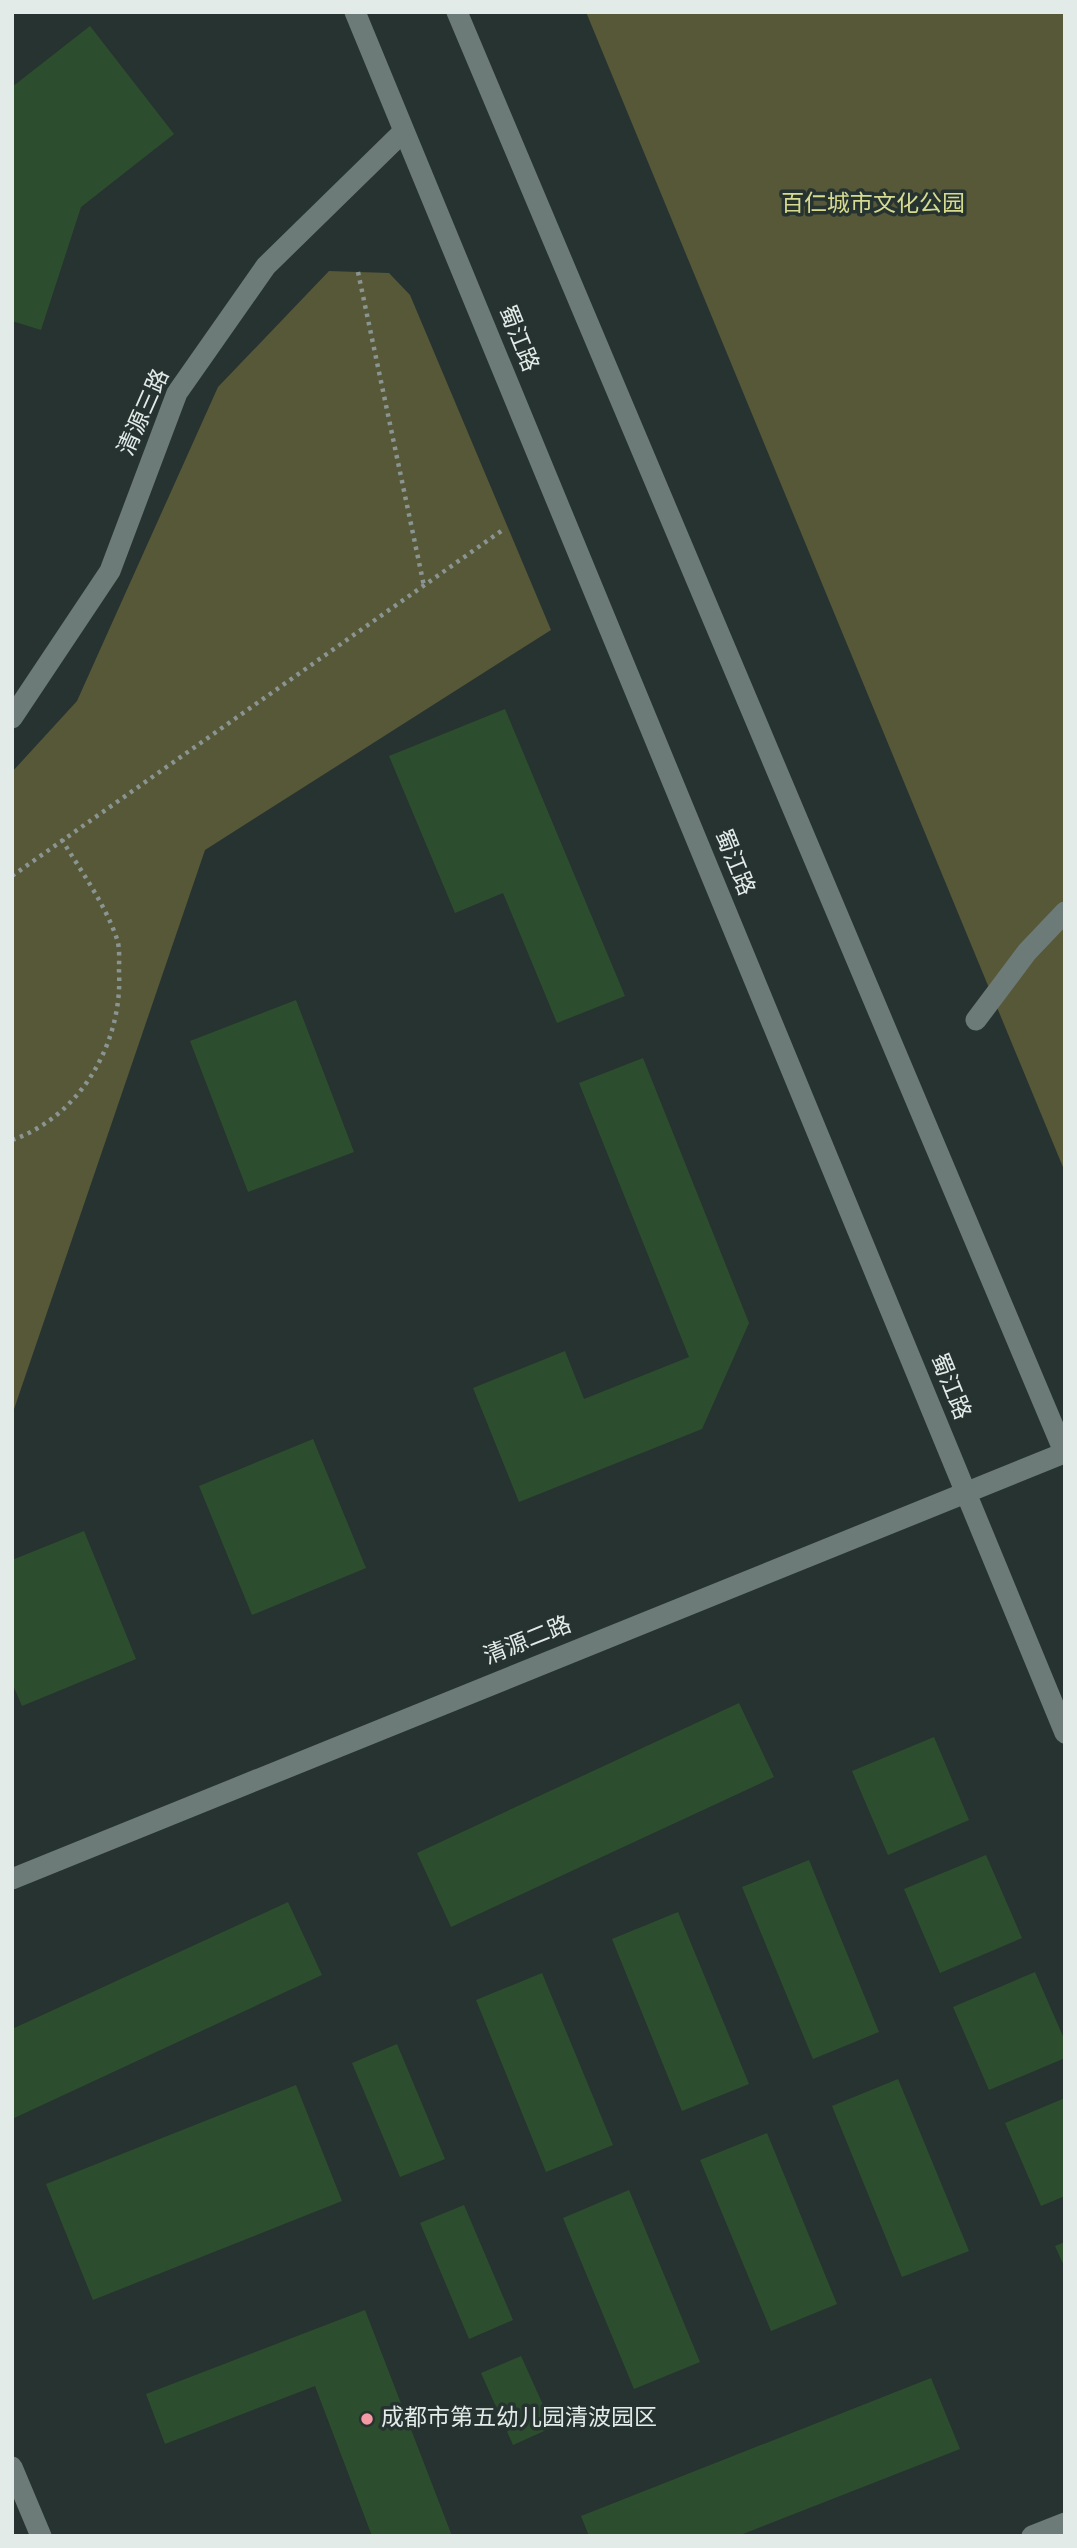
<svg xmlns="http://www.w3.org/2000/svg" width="1077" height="2548" viewBox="0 0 1077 2548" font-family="Overpass,'Noto Sans SC',sans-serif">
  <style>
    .green { fill: #565838 }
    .building { fill: #2d4e2e }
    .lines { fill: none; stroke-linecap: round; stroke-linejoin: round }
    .path { stroke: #8a9592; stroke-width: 4.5; stroke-dasharray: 3.5 5; stroke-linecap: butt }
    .service { stroke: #6c7b77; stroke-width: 21 }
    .minor { stroke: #6c7b77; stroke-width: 21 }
    .tertiary { stroke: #6c7b77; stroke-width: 21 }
    .poi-dot { fill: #f49aa5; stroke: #263330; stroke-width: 2.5 }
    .labels { text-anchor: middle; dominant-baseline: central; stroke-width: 7; stroke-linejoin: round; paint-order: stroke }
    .park-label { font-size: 23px; fill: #d6db90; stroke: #263330 }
    .street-label { font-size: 23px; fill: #e3ebe9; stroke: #263330 }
    .poi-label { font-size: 23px; fill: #e3ebe9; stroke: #263330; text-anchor: start }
  </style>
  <rect width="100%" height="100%" fill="#263330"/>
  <!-- green -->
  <g class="green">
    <polygon points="586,12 1065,12 1065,1172"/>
    <polygon points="329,271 389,273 410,295 551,630 205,850 12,1415 12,772 77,701 218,387"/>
  </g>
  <!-- building -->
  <g class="building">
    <polygon points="90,26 174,134 81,207 41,330 12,321 12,87"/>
    <polygon points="505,709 625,996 557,1023 503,893 455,913 389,756"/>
    <polygon points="296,1000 354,1152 248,1192 190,1041"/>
    <polygon points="643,1058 749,1323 702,1429 519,1502 473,1388 565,1351 584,1399 689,1357 579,1083"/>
    <polygon points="313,1439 366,1568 252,1615 199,1486"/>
    <polygon points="84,1531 136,1659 22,1706 12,1683 12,1560"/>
    <polygon points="739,1703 774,1777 451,1927 417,1853"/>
    <polygon points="934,1737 969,1820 888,1855 852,1771"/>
    <polygon points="986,1855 1022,1938 940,1973 904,1889"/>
    <polygon points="809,1860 879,2032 813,2059 742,1887"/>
    <polygon points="288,1902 322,1975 12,2119 12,2029"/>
    <polygon points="678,1912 749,2084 682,2111 612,1939"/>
    <polygon points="1035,1972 1065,2041 1065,2058 989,2090 953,2007"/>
    <polygon points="542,1973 613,2145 546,2172 476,2000"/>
    <polygon points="397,2044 445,2159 400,2177 352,2063"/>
    <polygon points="898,2079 969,2251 902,2277 832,2106"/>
    <polygon points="296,2085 342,2201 93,2300 46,2184"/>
    <polygon points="1065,2098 1065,2196 1041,2206 1005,2123"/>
    <polygon points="767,2133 837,2304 771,2331 700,2160"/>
    <polygon points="629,2190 700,2362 634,2389 563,2218"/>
    <polygon points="464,2205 513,2320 469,2339 420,2223"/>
    <polygon points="1065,2242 1065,2268 1055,2246"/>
    <polygon points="365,2310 452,2536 372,2536 315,2386 165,2444 146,2394"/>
    <polygon points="521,2356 553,2427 513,2445 481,2373"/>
    <polygon points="931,2378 960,2449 738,2536 589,2536 581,2516"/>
  </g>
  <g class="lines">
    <!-- path -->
    <g class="path">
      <polyline points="358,272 424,586"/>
      <polyline points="12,876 504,529"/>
      <path d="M12,1140C81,1116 123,1042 119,971C119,961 120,948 117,939C105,904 81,871 62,840"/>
    </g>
    <!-- service -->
    <polyline class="service" points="976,1020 1027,952 1065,912"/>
    <!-- minor -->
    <g class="minor">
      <polyline points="12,718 110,571 177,393 266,266 403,132"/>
      <polyline points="12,1879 1064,1453"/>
      <polyline points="12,2467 41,2536"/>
      <polyline points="1032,2536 1065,2523"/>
    </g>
    <!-- tertiary -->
    <g class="tertiary">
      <polyline points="355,12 1065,1733"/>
      <polyline points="457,12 1065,1454"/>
    </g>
  </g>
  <!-- markers -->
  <circle class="poi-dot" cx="367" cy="2419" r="7"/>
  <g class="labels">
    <!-- park labels -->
    <g class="park-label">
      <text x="873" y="205">百仁城市文化公园</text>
    </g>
    <!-- street labels -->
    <g class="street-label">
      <text transform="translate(517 339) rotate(68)">蜀江路</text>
      <text transform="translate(145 413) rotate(-66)">清源三路</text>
      <text transform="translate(733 863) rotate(68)">蜀江路</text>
      <text transform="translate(949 1387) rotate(68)">蜀江路</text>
      <text transform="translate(528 1642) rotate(-22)">清源二路</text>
    </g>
    <!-- poi labels -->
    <g class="poi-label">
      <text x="381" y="2419">成都市第五幼儿园清波园区</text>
    </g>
  </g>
  <!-- border -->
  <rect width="1077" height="2548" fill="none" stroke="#e3ebe9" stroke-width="28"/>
</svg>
